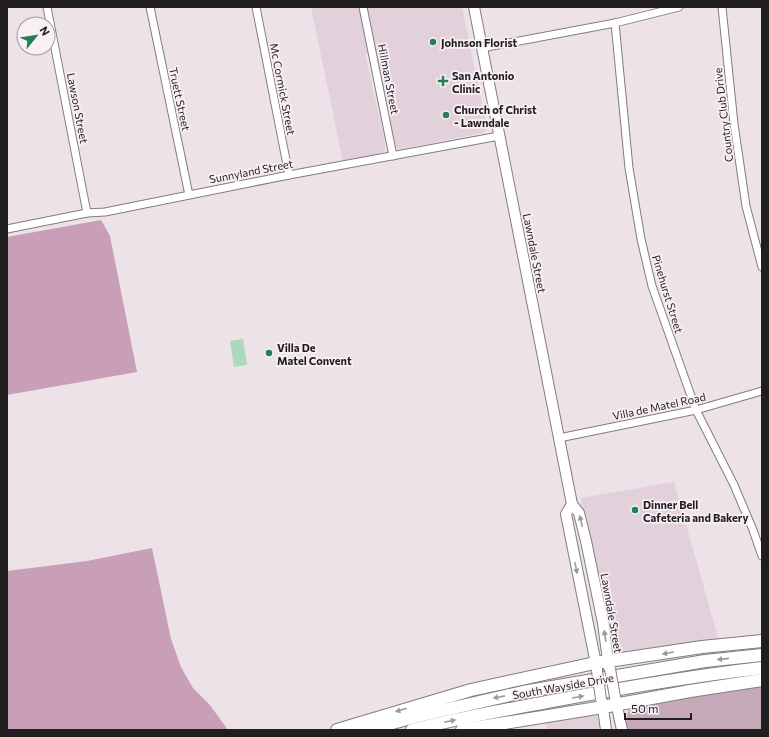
<svg xmlns="http://www.w3.org/2000/svg" width="769" height="737" viewBox="0 0 769 737" font-family="Commissioner,sans-serif">
  <style>
    .built { fill: #e2d1da }
    .green { fill: #c6aaba }
    .forest { fill: #c99fb8 }
    .water { fill: #acd8be }
    .lines { fill: none; stroke-linecap: round; stroke-linejoin: round }
    .street-casing { stroke: #847c80; stroke-width: 9 }
    .secondary-casing { stroke: #847c80; stroke-width: 12 }
    .primary-casing { stroke: #847c80; stroke-width: 14 }
    .street { stroke: #fff; stroke-width: 7 }
    .secondary { stroke: #fff; stroke-width: 10 }
    .primary { stroke: #fff; stroke-width: 12 }
    .secondary-bridge-casing { stroke: #847c80; stroke-width: 12; stroke-linecap: butt }
    .secondary-bridge { stroke: #fff; stroke-width: 10 }
    .oneway { fill: #9b9a9b }
    .poi-dot { fill: #257f55; stroke: #f9f0f5; stroke-width: 1.5 }
    .labels { text-anchor: middle; dominant-baseline: central; stroke-width: 3.5; stroke-linejoin: round; paint-order: stroke }
    .poi-label { font-size: 11px; font-weight: bold; fill: #211e20; stroke: #f9f0f5; text-anchor: start }
    .street-label { font-size: 11px; fill: #211e20; stroke: #f9f0f5 }
  </style>
  <rect width="100%" height="100%" fill="#ece2e8"/>
  <!-- built -->
  <g class="built">
    <polygon points="311,7 462,7 487,127 486,131 483,133 401,149 396,147 393,141 375,52 365,54 385,141 385,150 379,154 343,161"/>
    <polygon points="674,482 719,641 619,654 615,651 613,645 581,498"/>
    <polygon points="595,714 598,718 601,730 547,730 546,720"/>
  </g>
  <!-- green -->
  <path class="green" d="M762,680V730H627C626,721 625,715 631,707Z"/>
  <!-- forest -->
  <g class="forest">
    <polygon points="101,220 110,236 137,372 7,395 7,237"/>
    <polygon points="152,548 171,639 181,667 193,688 210,705 228,730 7,730 7,571 87,561"/>
  </g>
  <!-- water -->
  <polygon class="water" points="243,339 247,365 234,367 230,341"/>
  <g class="lines">
    <!-- street casing -->
    <g class="street-casing">
      <g id="street">
        <polyline points="47,7 87,213"/>
        <polyline points="150,7 189,195"/>
        <polyline points="256,7 289,175"/>
        <polyline points="363,7 393,156"/>
        <polyline points="722,7 734,124 746,206 762,267"/>
        <polyline points="615,23 629,168 641,239 652,286 696,410 734,485 753,530 762,556"/>
        <polyline points="482,48 615,23 679,7"/>
        <polyline points="7,229 87,213 105,212 289,175 499,136"/>
        <polyline points="559,438 696,410 762,391"/>
      </g>
    </g>
    <!-- secondary casing -->
    <g class="secondary-casing">
      <g id="secondary">
        <polyline points="474,7 572,504 579,513 586,541 603,623 609,668"/>
        <polyline points="572,504 566,514 597,669"/>
        <polyline points="615,697 622,730"/>
        <polyline points="602,701 606,730"/>
      </g>
    </g>
    <!-- primary casing -->
    <g class="primary-casing">
      <g id="primary">
        <polyline points="337,730 471,690 595,663 702,647 762,641"/>
        <polyline points="367,730 418,716 523,692 705,661 762,655"/>
        <path d="M412,730C458,718 505,710 552,701C622,688 691,676 762,668"/>
        <polyline points="462,730 603,707 690,691 762,680"/>
      </g>
    </g>
    <!-- street -->
    <use href="#street" class="street"/>
    <!-- secondary -->
    <use href="#secondary" class="secondary"/>
    <!-- primary -->
    <use href="#primary" class="primary"/>
    <!-- secondary-bridge casing -->
    <g class="secondary-bridge-casing">
      <g id="secondary-bridge">
        <polyline points="610,669 615,697"/>
        <polyline points="597,671 601,699"/>
      </g>
    </g>
    <!-- secondary-bridge -->
    <use href="#secondary-bridge" class="secondary-bridge"/>
  </g>
  <!-- one-way arrows -->
  <defs><path id="oneway-solid" d="M-6-.8H1V-3.2L6.5 0L1 3.2V.8H-6Z"/></defs>
  <g class="oneway">
    <use href="#oneway-solid" transform="translate(581 521) rotate(-103)"/>
    <use href="#oneway-solid" transform="translate(576 568) rotate(79)"/>
    <use href="#oneway-solid" transform="translate(605 636) rotate(-99)"/>
    <use href="#oneway-solid" transform="translate(668 653) rotate(170)"/>
    <use href="#oneway-solid" transform="translate(723 659) rotate(174)"/>
    <use href="#oneway-solid" transform="translate(499 697) rotate(169)"/>
    <use href="#oneway-solid" transform="translate(578 697) rotate(-10)"/>
    <use href="#oneway-solid" transform="translate(401 710) rotate(163)"/>
    <use href="#oneway-solid" transform="translate(450 721) rotate(-12)"/>
  </g>
  <!-- markers -->
  <g class="poi-dot">
    <circle cx="433" cy="42" r="4"/>
    <path d="M441 75h4v4h4v4h-4v4h-4v-4h-4v-4h4z"/>
    <circle cx="446" cy="115" r="4"/>
    <circle cx="269" cy="353" r="4"/>
    <circle cx="635" cy="510" r="4"/>
  </g>
  <g class="labels">
    <!-- poi labels -->
    <g class="poi-label">
      <text x="441" y="42">Johnson Florist</text>
      <text x="452" y="75">San Antonio<tspan x="452" dy="13">Clinic</tspan></text>
      <text x="454" y="109">Church of Christ<tspan x="454" dy="13">- Lawndale</tspan></text>
      <text x="277" y="347">Villa De<tspan x="277" dy="13">Matel Convent</tspan></text>
      <text x="643" y="504">Dinner Bell<tspan x="643" dy="13">Cafeteria and Bakery</tspan></text>
    </g>
    <!-- street labels -->
    <g class="street-label">
      <text transform="translate(389 79) rotate(79)">Hillman Street</text>
      <text transform="translate(283 89) rotate(79)">Mc Cormick Street</text>
      <text transform="translate(180 99) rotate(78)">Truett Street</text>
      <text transform="translate(78 108) rotate(79)">Lawson Street</text>
      <text transform="translate(723 115) rotate(-97)">Country Club Drive</text>
      <text transform="translate(251 171) rotate(-11)">Sunnyland Street</text>
      <text transform="translate(535 253) rotate(79)">Lawndale Street</text>
      <text transform="translate(668 294) rotate(73)">Pinehurst Street</text>
      <text transform="translate(659 406) rotate(-12)">Villa de Matel Road</text>
      <text transform="translate(612 613) rotate(80)">Lawndale Street</text>
      <text transform="translate(563 686) rotate(-10)">South Wayside Drive</text>
    </g>
  </g>
  <!-- border -->
  <rect width="769" height="737" fill="none" stroke="#211e20" stroke-width="16"/>
  <!-- north arrow -->
  <g transform="translate(36 36) rotate(60)"><circle r="19" fill="#f9f0f5" stroke="#a39ca0"/>
  <path d="M0-3L7 15L0 10L-7 15Z" fill="#257f55"/>
  <text y="-6" font-size="11" font-weight="bold" text-anchor="middle" fill="#211e20">N</text>
  </g>
  <!-- scale -->
  <path d="M625 713v6h66v-6" fill="none" stroke="#211e20" stroke-width="2"/>
  <text x="631" y="713" font-size="12" fill="#211e20" stroke="#f9f0f5" stroke-width="3" paint-order="stroke">50 m</text>
</svg>
